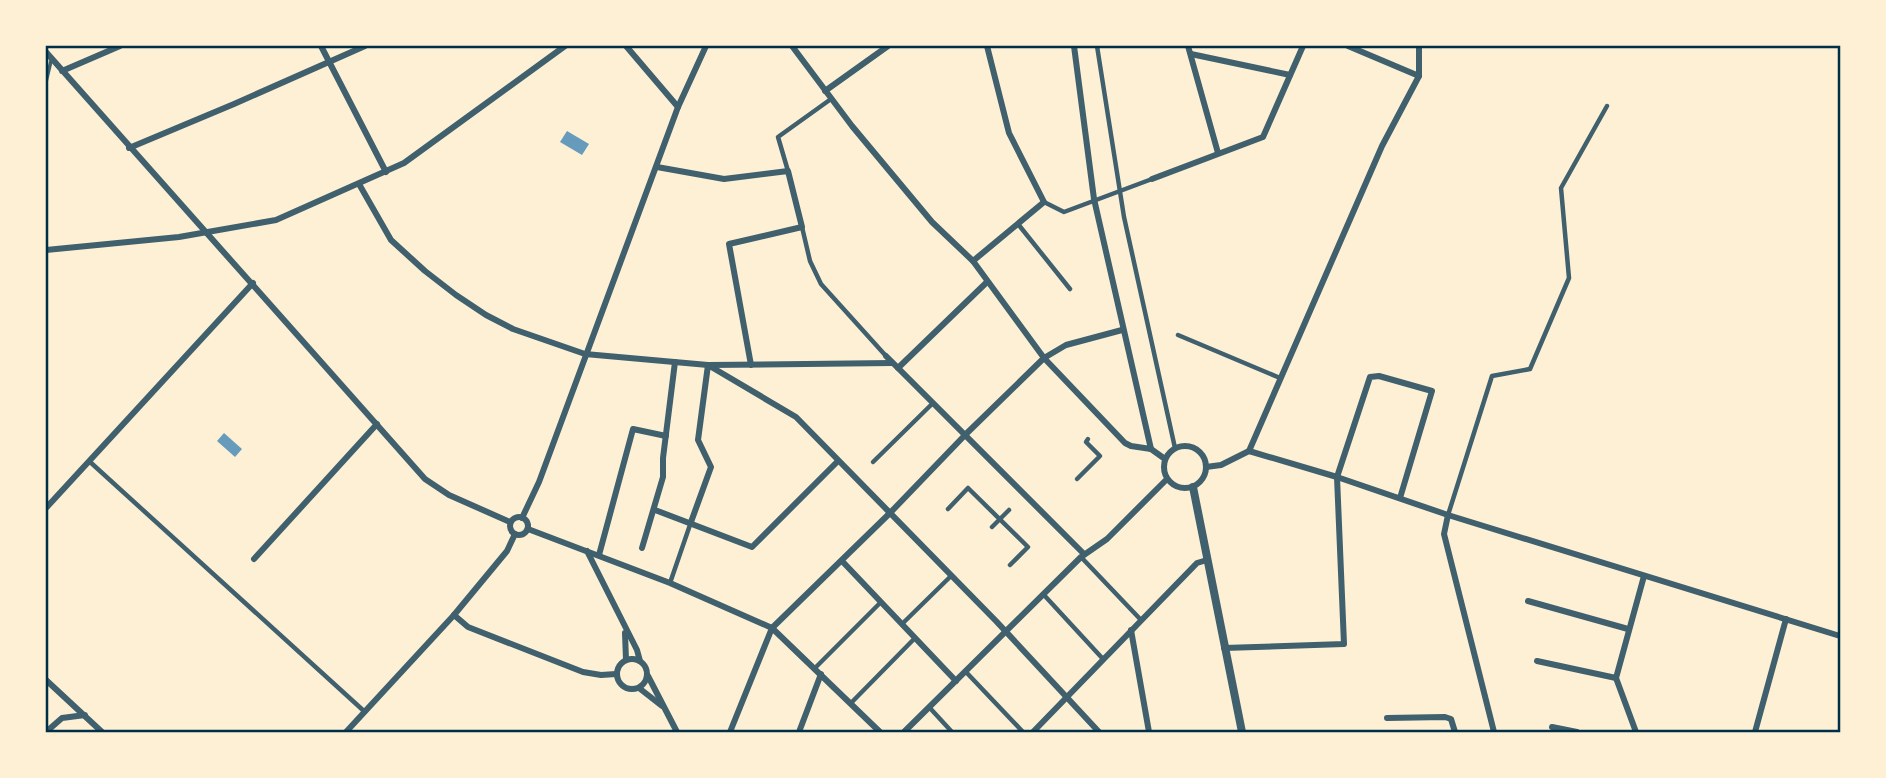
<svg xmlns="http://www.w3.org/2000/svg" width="1886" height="778" viewBox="0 0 1886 778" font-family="Lato,sans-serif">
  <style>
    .water { fill: #669bbc }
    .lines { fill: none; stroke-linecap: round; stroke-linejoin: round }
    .service { stroke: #3f606c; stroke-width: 3.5 }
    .pedestrian { stroke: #3f606c; stroke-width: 4.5 }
    .minor { stroke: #3f606c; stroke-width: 6 }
    .tertiary { stroke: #3f606c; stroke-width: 8 }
    .neatline { fill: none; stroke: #003049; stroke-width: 2.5 }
  </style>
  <rect width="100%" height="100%" fill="#fdf0d5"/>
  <!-- water -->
  <g class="water">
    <polygon points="567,131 589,144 582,155 560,142"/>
    <polygon points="224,433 242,449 235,457 217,441"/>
  </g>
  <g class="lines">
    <!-- service -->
    <polyline class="service" points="46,82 51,61"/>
    <!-- pedestrian -->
    <g class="pedestrian">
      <polyline points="1097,46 1124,217 1175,448"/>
      <polyline points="788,171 778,137 831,99"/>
      <polyline points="1044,202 1064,212 1152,179"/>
      <polyline points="1018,224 1070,289"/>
      <polyline points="802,227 810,261 821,284 886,356"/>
      <polyline points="1178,335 1280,378"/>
      <polyline points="89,461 365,712"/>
      <polyline points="873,462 933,403"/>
      <polyline points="1077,479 1100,456 1086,442 1088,439"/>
      <polyline points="948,509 968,488 1028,547 1010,565"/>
      <polyline points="1448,515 1492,376 1530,369 1569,278 1561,188 1607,106"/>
      <polyline points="992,527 1009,510"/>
      <polyline points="1081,557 1141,620"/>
      <polyline points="670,583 691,522"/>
      <polyline points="1044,595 1103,659"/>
      <polyline points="902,624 951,576"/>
      <polyline points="815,668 881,602"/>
      <polyline points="966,672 1023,732"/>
      <polyline points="851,703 915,638"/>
      <polyline points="929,707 952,732"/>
    </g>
    <!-- minor -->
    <g class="minor">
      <polyline points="321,46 386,172"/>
      <polyline points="626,46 678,107"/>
      <polyline points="792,46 852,126 932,222 973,261 1044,358 1125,443 1131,446 1151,449 1165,459"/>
      <polyline points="1074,46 1094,199 1151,449"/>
      <polyline points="1188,46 1218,153"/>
      <polyline points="1348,46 1419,76"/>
      <polyline points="46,52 425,479 449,495 510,522"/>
      <polyline points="1191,54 1290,75"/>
      <polyline points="62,71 120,46"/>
      <polyline points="825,91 888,46"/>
      <polyline points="129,148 234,104 365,46"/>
      <polyline points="657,167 724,179 788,171 802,227 729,244 751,365"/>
      <polyline points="1152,179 1263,137 1303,46"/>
      <polyline points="359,184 391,240 425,271 456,295 486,315 513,329 585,354 708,365 892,363"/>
      <polyline points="46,250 179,237 276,220 404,163 565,46"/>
      <polyline points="973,261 1044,202 1009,133 987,46"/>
      <polyline points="886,356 1084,554"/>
      <polyline points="898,368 987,282"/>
      <circle cx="1185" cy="467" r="21"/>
      <polyline points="1249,451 1382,146 1419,76 1419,46"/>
      <polyline points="1206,467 1221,465 1249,451 1337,477 1448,515 1840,636"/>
      <polyline points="46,508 253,283"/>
      <polyline points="655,510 752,547 838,461"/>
      <polyline points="1448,515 1444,534 1494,732"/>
      <circle cx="519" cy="526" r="9"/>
      <polyline points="522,518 539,482 678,107 706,46"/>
      <polyline points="691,522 711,467 698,440 708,365 796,417 996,621 1099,732"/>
      <polyline points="528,529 670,583 772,628 880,732"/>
      <polyline points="642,548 663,477 663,458 675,362"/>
      <polyline points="587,551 637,650 640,661"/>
      <polyline points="599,555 633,429 666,436"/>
      <polyline points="254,559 377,424"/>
      <polyline points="842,561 956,681"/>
      <polyline points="1528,601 1628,629"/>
      <polyline points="454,615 468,627 583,672 601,675 616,674"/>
      <polyline points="1131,630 1149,732"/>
      <polyline points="625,633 626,660"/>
      <polyline points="1224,648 1344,644 1337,477 1370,377 1379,376 1432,391 1400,498"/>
      <circle cx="632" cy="674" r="15"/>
      <polyline points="1537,661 1616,678"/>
      <polyline points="648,676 677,732"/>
      <polyline points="46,680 102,732"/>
      <polyline points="639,688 662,706"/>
      <polyline points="1387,718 1445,717 1451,719 1455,732"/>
      <polyline points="1552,727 1577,732"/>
      <polyline points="46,732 62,718 85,715"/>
      <polyline points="346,732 454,615 507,551 515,534"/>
      <polyline points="730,732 772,628 890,513 966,434 1044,358 1066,345 1122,330"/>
      <polyline points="799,732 821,674"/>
      <polyline points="904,732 1081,557 1107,539 1167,479"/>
      <polyline points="1033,732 1197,563 1207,560"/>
      <polyline points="1636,732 1616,678 1644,576"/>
      <polyline points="1755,732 1786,619"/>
    </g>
    <!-- tertiary -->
    <polyline class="tertiary" points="1193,487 1242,732"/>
  </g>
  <!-- border -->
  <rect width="1886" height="778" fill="none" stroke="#fdf0d5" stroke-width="94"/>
  <rect x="47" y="47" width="1792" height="684" class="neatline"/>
</svg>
